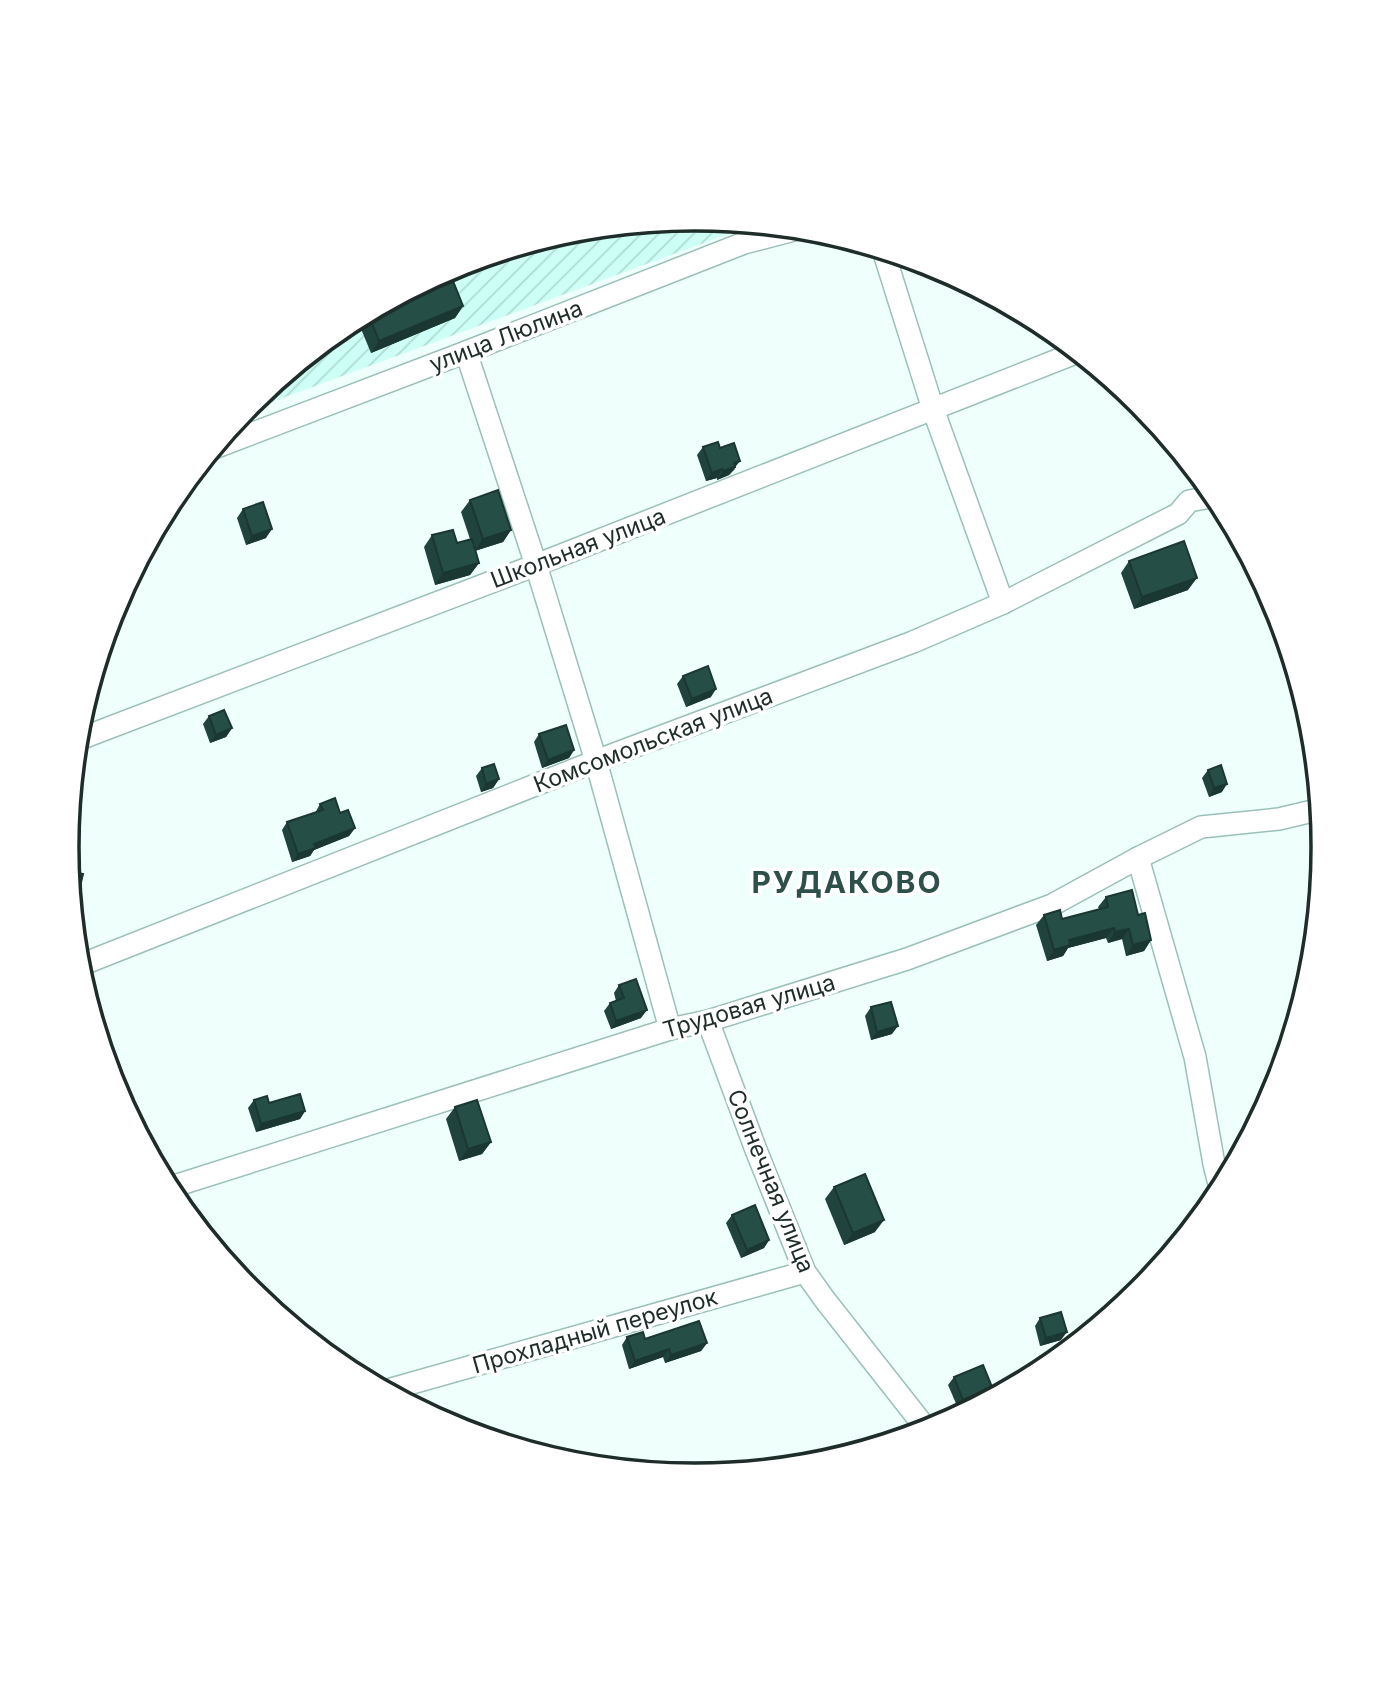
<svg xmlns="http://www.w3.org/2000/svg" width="1391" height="1695" viewBox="0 0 1391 1695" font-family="Inter,sans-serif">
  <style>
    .industrial { fill: url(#industrial-furrows) }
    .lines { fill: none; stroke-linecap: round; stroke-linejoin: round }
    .minor-casing { stroke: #9ac0b9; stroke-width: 24 }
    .minor { stroke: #fff; stroke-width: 21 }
    .wall { fill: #20433d }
    .shaded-wall { fill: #1a3732 }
    .building { fill: #254e47; stroke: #1a3732; stroke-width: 2 }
    .labels { text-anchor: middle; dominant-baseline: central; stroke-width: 7; stroke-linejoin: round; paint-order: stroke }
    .street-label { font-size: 23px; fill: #1e2d2a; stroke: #fff }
    .district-label { font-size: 30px; font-weight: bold; letter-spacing: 2px; fill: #2d504a; stroke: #fff }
    .rim { fill: none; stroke: #1e2d2a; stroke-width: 3.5 }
  </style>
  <defs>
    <pattern id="industrial-furrows" width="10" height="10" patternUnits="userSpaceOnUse" patternTransform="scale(1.75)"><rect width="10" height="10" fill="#cdfff6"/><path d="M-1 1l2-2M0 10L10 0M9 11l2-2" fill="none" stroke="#b0dbd3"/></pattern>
  </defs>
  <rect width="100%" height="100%" fill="#effffc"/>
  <!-- industrial -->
  <polygon class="industrial" points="696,219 755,224 242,413 251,402 346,324 455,266 573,231"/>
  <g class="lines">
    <!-- minor casing -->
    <g class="minor-casing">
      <g id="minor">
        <polyline points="883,250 933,409 1003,603"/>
        <polyline points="466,352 536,565 596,761 670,1029"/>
        <polyline points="214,448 466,352 744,243 798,229"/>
        <polyline points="77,740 536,565 1078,352"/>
        <polyline points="1138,858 1195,1057 1214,1164 1221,1192"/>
        <polyline points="78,966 596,761 913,642 1003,603 1178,514 1189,501 1216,496"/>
        <polyline points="708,1021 756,1150 805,1272 825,1300 928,1431"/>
        <polyline points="168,1188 670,1029 708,1021 907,959 1052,905 1138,858 1201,827 1279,819 1321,809"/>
        <polyline points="384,1391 805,1272"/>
      </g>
    </g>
    <!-- minor -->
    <use href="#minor" class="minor"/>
  </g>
  <!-- wall -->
  <g class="wall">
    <polygon points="381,306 463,306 455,318 371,353 359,324 365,314"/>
    <polygon points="703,447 720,448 735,469 729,475 717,480 717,478 706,481 697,455"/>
    <polygon points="470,500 511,530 503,542 475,551 479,563 470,575 435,585 424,547 432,535 457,543 470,539 461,512"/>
    <polygon points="243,509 266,538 246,545 237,518"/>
    <polygon points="1129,561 1188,590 1134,609 1121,573"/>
    <polygon points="683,676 711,697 686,707 677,684"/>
    <polygon points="209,716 232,728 226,737 210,743 203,724"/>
    <polygon points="539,734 574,750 569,758 542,768 534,742"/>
    <polygon points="482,768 499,779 493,788 481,792 476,776"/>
    <polygon points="1208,770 1222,792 1209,797 1202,778"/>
    <polygon points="320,804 340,813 355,828 349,836 314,850 310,856 292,862 282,830 287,822 315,813"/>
    <polygon points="1106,897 1138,915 1151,940 1144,951 1126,956 1122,939 1108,943 1106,938 1068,948 1063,956 1047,961 1036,925 1044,915 1062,919 1099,909 1098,907"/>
    <polygon points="619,985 641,1018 611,1029 604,1011 610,1003 616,1001 614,993"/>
    <polygon points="871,1007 892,1034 871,1040 865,1016"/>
    <polygon points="254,1100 305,1111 300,1119 256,1132 248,1108"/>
    <polygon points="455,1107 491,1142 482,1154 459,1161 446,1119"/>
    <polygon points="834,1187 875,1232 844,1245 825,1199"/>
    <polygon points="732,1215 769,1240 764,1248 741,1258 726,1223"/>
    <polygon points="1040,1318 1061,1340 1040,1346 1035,1326"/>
    <polygon points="627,1337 645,1339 707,1343 701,1351 665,1363 663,1357 629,1369 622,1345"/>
    <polygon points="954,1377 992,1387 987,1396 958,1408 948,1385"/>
  </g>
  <!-- shaded-wall -->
  <g class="shaded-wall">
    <polygon points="463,306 455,318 371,353 379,341"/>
    <polygon points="740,461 729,475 717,480 723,471 734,463"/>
    <polygon points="722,469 717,478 706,481 712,473"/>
    <polygon points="272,529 266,538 246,545 252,536"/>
    <polygon points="511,530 503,542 474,551 483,539"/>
    <polygon points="479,563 470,575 435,585 443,573"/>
    <polygon points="1197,578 1188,590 1134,609 1142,597"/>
    <polygon points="716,689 711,697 686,707 692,699"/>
    <polygon points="232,728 226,737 210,743 216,735"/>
    <polygon points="574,750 569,758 542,768 548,760"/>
    <polygon points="499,779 493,788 481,792 486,784"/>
    <polygon points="1227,784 1222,792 1209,797 1214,788"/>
    <polygon points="355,828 349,836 314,850 310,856 292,862 298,854 314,844"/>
    <polygon points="1114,928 1106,938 1068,948 1063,956 1047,961 1054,950 1069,940"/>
    <polygon points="1129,929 1122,939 1108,943 1115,932"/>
    <polygon points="1151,940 1144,951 1126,956 1133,945"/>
    <polygon points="647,1010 641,1018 611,1029 616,1021"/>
    <polygon points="898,1026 892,1034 871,1040 877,1032"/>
    <polygon points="305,1111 300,1119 256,1132 261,1124"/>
    <polygon points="491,1142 482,1154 459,1161 468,1149"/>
    <polygon points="884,1220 875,1232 844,1245 853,1233"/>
    <polygon points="769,1240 764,1248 741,1258 747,1250"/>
    <polygon points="1067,1332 1061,1340 1040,1346 1046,1338"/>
    <polygon points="707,1343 701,1351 665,1363 671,1355"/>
    <polygon points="669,1349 663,1357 629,1369 635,1361"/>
    <polygon points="992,1387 987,1396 958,1408 963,1400"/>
  </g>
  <!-- building -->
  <g class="building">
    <polygon points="451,276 463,306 379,341 368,313 381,306"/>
    <polygon points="718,442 720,448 734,443 740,461 734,463 735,467 723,471 722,469 712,473 703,447"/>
    <polygon points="498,490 511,530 483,539 470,500"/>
    <polygon points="263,502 272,529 252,536 243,509"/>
    <polygon points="453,530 457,543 472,539 479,563 443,573 432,535"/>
    <polygon points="1184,541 1197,578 1142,597 1129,561"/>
    <polygon points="708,666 716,689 692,699 683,676"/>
    <polygon points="224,710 232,728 216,735 209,716"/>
    <polygon points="566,725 574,750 548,760 539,734"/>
    <polygon points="494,764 499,779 486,784 482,768"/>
    <polygon points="1221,765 1227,784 1214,788 1208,770"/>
    <polygon points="335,798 340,813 348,810 355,828 314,844 316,848 298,854 287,822 323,810 320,804"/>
    <polygon points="69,871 83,874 75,907 72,906"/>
    <polygon points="1132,890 1138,915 1145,913 1151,940 1133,945 1129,929 1115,932 1114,928 1069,940 1070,945 1054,950 1044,915 1060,910 1062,919 1108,907 1106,897"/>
    <polygon points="636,979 647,1010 616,1021 610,1003 624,998 619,985"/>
    <polygon points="891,1002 898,1026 877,1032 871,1007"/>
    <polygon points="300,1094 305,1111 261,1124 254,1100 267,1096 269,1103"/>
    <polygon points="477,1100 491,1142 468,1149 455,1107"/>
    <polygon points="865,1174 884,1220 853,1233 834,1187"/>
    <polygon points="755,1205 769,1240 747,1250 732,1215"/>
    <polygon points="1061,1312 1067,1332 1046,1338 1040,1318"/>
    <polygon points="699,1321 707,1343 671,1355 669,1349 635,1361 627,1337 643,1332 645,1339"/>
    <polygon points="983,1365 992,1387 963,1400 954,1377"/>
  </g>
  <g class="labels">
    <!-- street labels -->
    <g class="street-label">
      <text transform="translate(506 336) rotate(-21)">улица Люлина</text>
      <text transform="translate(578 548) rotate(-21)">Школьная улица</text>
      <text transform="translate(653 740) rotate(-21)">Комсомольская улица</text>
      <text transform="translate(749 1006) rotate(-16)">Трудовая улица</text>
      <text transform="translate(771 1181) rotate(68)">Солнечная улица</text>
      <text transform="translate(595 1331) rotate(-16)">Прохладный переулок</text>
    </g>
    <!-- district labels -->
    <g class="district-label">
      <text x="847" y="882">РУДАКОВО</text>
    </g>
  </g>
  <!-- crop -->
  <path d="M0 0H1391V1695H0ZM79 847a616 616 0 1 1 1232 0a616 616 0 1 1-1232 0Z" fill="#fff" fill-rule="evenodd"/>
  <path class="rim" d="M79 847a616 616 0 1 1 1232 0a616 616 0 1 1-1232 0Z"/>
</svg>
